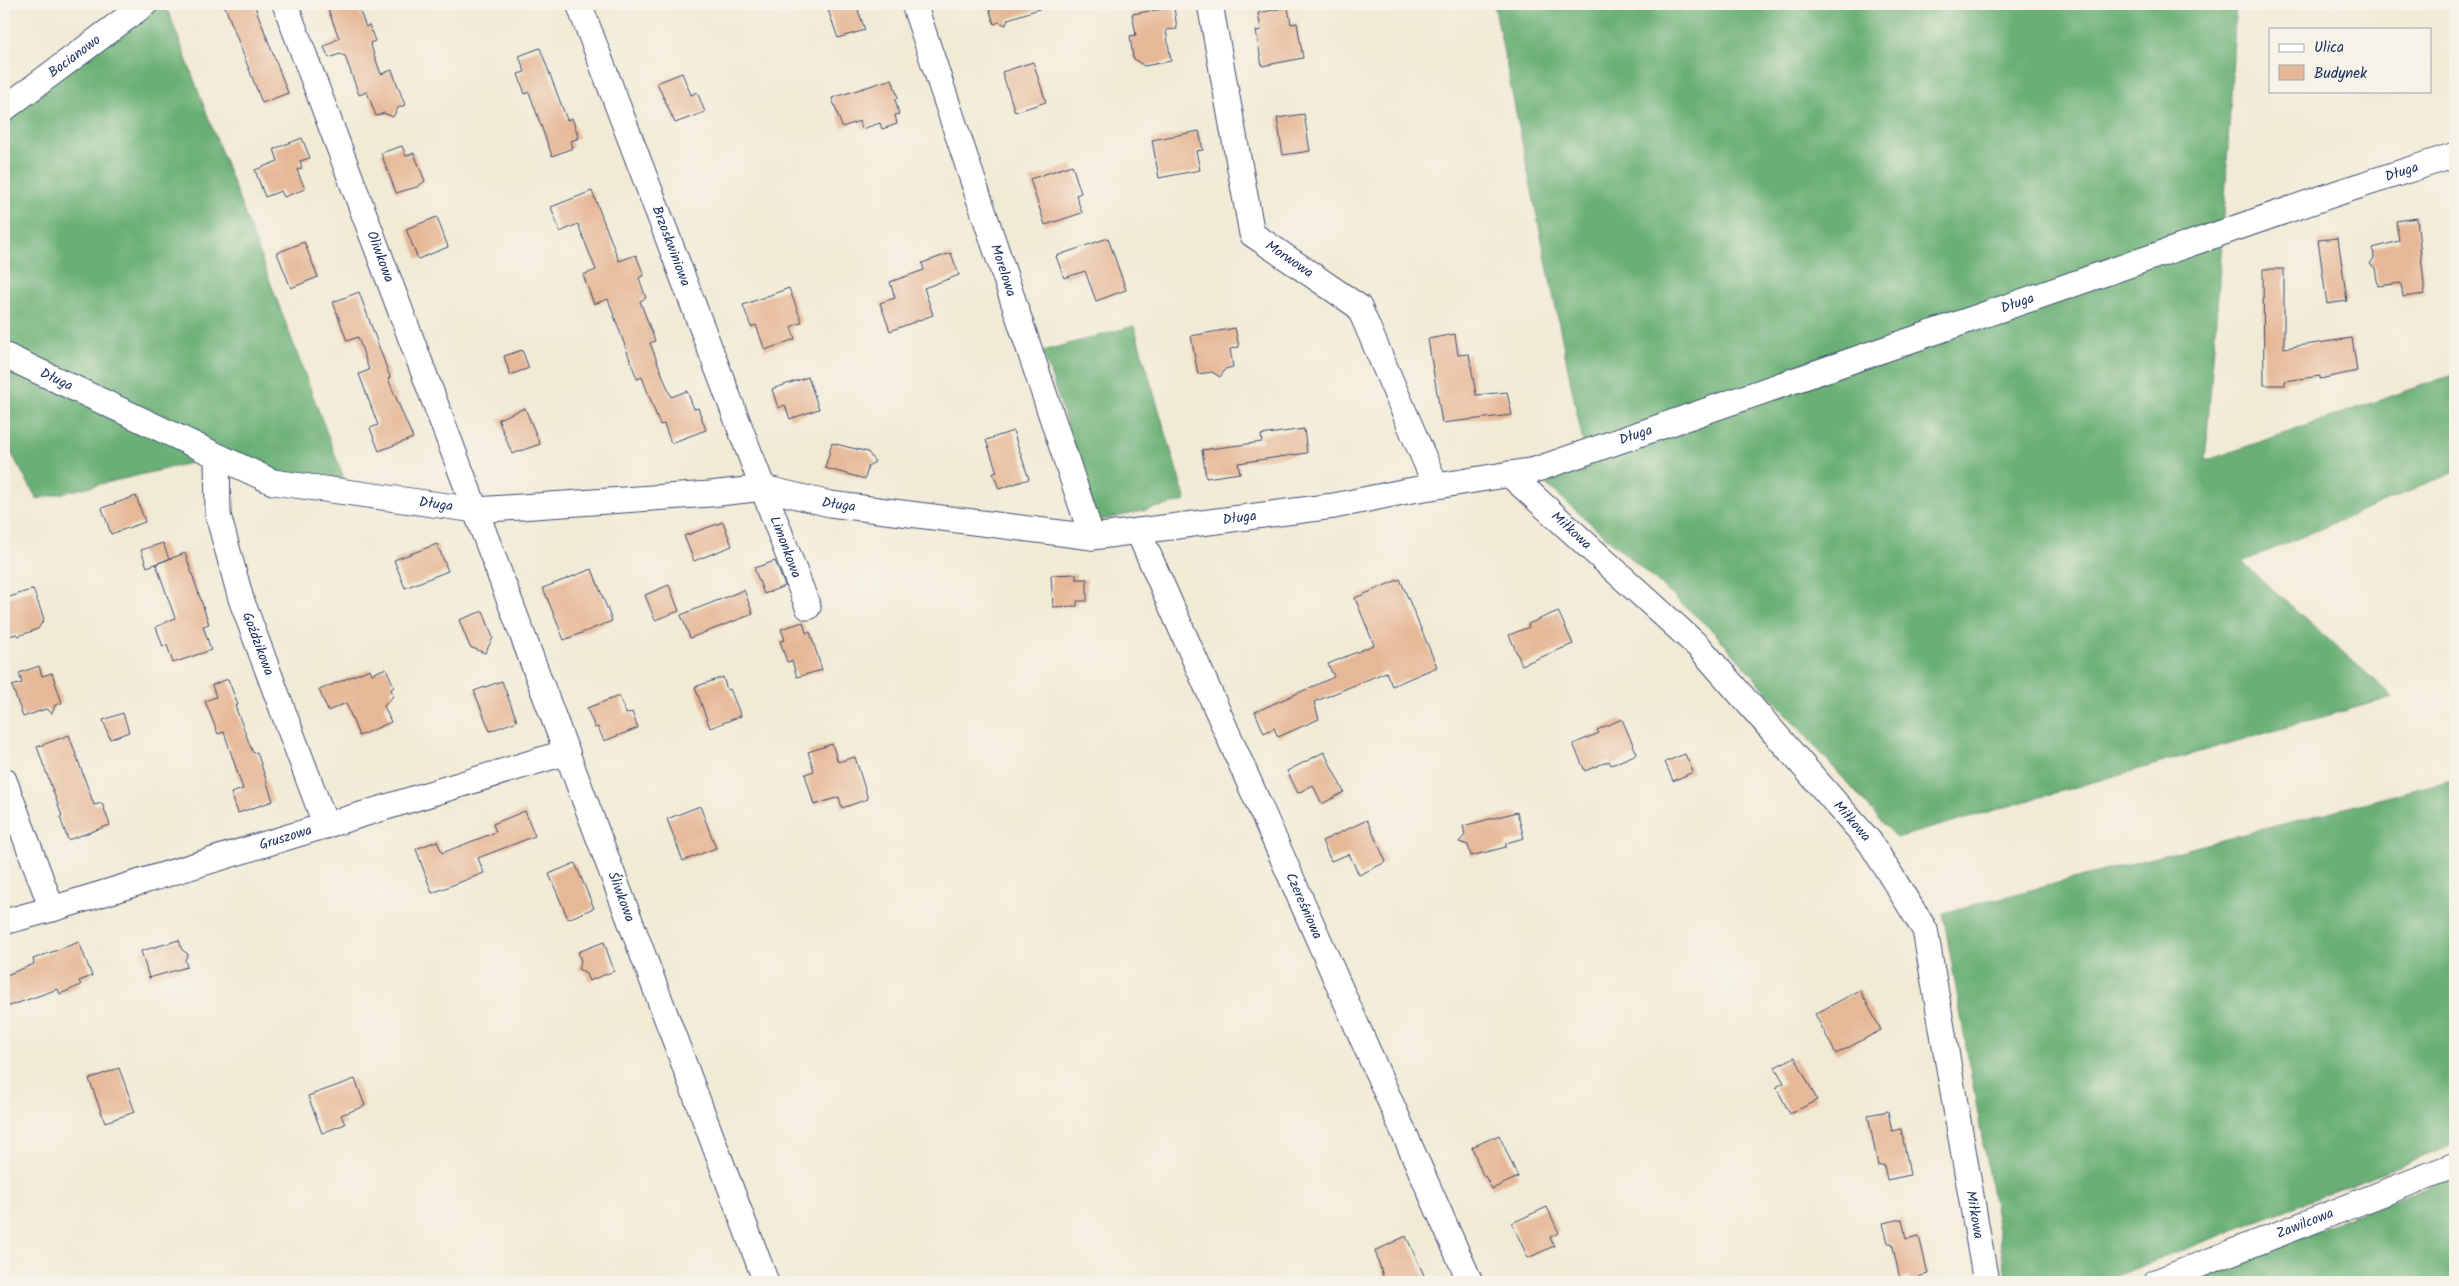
<svg xmlns="http://www.w3.org/2000/svg" width="2459" height="1286" viewBox="0 0 2459 1286" font-family="Kalam,sans-serif">
  <style>
    .forest { fill: #6bb076; stroke: #43706a }
    .building { fill: #e6b897 }
    .lines { fill: none; stroke-linecap: round; stroke-linejoin: round }
    .minor-casing { stroke: #3b4b70; stroke-width: 27 }
    .minor { stroke: #fff; stroke-width: 25 }
    .labels { text-anchor: middle; dominant-baseline: central; stroke-width: 4.5; stroke-linejoin: round; paint-order: stroke }
    .street-label { font-size: 14px; fill: #1b2f5e; stroke: #f7f3e8 }
  </style>
  <rect width="100%" height="100%" fill="#f7f3e8"/>
  <filter id="ink" filterUnits="userSpaceOnUse"><feTurbulence type="fractalNoise" baseFrequency=".02" numOctaves="2"/><feDisplacementMap in="SourceGraphic" scale="10" xChannelSelector="R" yChannelSelector="G"/><feConvolveMatrix kernelMatrix="1 2 1 2 8 2 1 2 1" color-interpolation-filters="sRGB"/></filter>
  <filter id="wash" filterUnits="userSpaceOnUse"><feTurbulence type="fractalNoise" baseFrequency=".0096" numOctaves="4" result="noise"/><feDisplacementMap in="SourceGraphic" scale="20" xChannelSelector="R" yChannelSelector="G"/><feGaussianBlur stdDeviation="1.12" result="paint"/><feColorMatrix in="noise" values="0 0 0 0 0 0 0 0 0 0 0 0 0 0 0 0 0 1.4 0 .05"/><feComposite in="paint" operator="in"/></filter>
  <g filter="url(#wash)">
    <rect width="100%" height="100%" fill="#f1ead5"/>
    <!-- forest -->
    <g class="forest">
      <polygon points="150,4 159,4 169,13 345,481 269,472 4,348 4,118"/>
      <polygon points="1494,4 2236,4 2224,217 2205,461 2455,374 2455,472 2242,562 2393,697 1896,838 1714,632 1538,477 1587,462"/>
      <polygon points="1134,326 1186,501 1098,521 1043,351"/>
      <polygon points="4,363 191,451 191,463 37,499 4,440"/>
      <polygon points="2455,779 2455,1144 2101,1282 2007,1282 1943,913"/>
      <polygon points="2455,1176 2455,1282 2185,1282"/>
    </g>
    <g id="blocks">
      <!-- building -->
      <g class="building">
        <polygon points="224,4 254,4 288,93 262,103"/>
        <polygon points="326,4 357,4 366,27 369,25 375,41 370,43 381,74 392,70 405,105 398,108 393,117 384,113 376,116 367,92 359,95 345,56 340,54 329,58 324,47 339,38"/>
        <polygon points="826,4 856,4 865,30 838,38"/>
        <polygon points="988,4 1044,4 1045,7 1008,19 1006,25 999,22 994,24"/>
        <polygon points="1174,7 1177,29 1166,30 1171,61 1144,66 1133,58 1130,36 1136,35 1132,14"/>
        <polygon points="1288,7 1291,24 1297,23 1303,58 1262,66 1256,31 1261,30 1258,13"/>
        <polygon points="540,48 567,120 572,118 579,138 571,141 573,148 552,156 529,92 525,94 518,74 525,72 519,56"/>
        <polygon points="1033,62 1046,102 1015,112 1002,72"/>
        <polygon points="682,73 691,95 697,92 705,112 675,123 657,83"/>
        <polygon points="892,79 898,98 895,99 899,114 895,115 897,124 882,129 880,123 862,129 860,121 842,127 832,98"/>
        <polygon points="1304,114 1310,151 1283,155 1277,118"/>
        <polygon points="1199,131 1203,150 1196,151 1200,170 1159,178 1152,140"/>
        <polygon points="302,138 310,158 300,161 302,168 297,170 305,189 284,197 281,191 265,197 255,170 278,161 274,149"/>
        <polygon points="402,146 406,156 414,153 425,181 417,187 396,193 381,153"/>
        <polygon points="1072,165 1081,193 1076,195 1082,213 1045,225 1030,179"/>
        <polygon points="592,191 619,261 636,255 644,275 639,278 646,298 640,301 655,341 650,343 671,397 687,391 694,409 698,408 706,430 671,443 664,424 660,425 642,377 637,379 608,299 594,304 583,275 596,270 578,224 560,232 551,207"/>
        <polygon points="437,217 448,247 418,259 406,229"/>
        <polygon points="2417,218 2425,294 2403,297 2401,283 2378,286 2375,268 2370,264 2374,258 2373,248 2399,241 2396,221"/>
        <polygon points="1108,238 1126,290 1096,301 1085,271 1064,278 1056,256"/>
        <polygon points="2338,238 2347,301 2327,304 2318,240"/>
        <polygon points="304,242 318,277 291,288 277,253"/>
        <polygon points="951,253 959,275 924,288 933,315 890,331 880,303 895,298 890,282 924,270 922,263"/>
        <polygon points="2263,269 2284,269 2284,348 2352,338 2357,371 2320,379 2320,376 2285,381 2285,385 2264,385"/>
        <polygon points="789,288 802,322 791,327 795,339 765,350 756,325 751,327 743,305"/>
        <polygon points="359,292 390,377 388,379 413,438 379,451 370,428 378,425 359,374 369,370 358,337 347,341 333,302"/>
        <polygon points="1235,328 1239,347 1230,349 1233,367 1225,369 1220,377 1212,372 1198,374 1191,336"/>
        <polygon points="1455,334 1458,355 1469,354 1476,395 1507,392 1512,415 1442,423 1428,339"/>
        <polygon points="522,350 529,368 510,375 504,356"/>
        <polygon points="808,377 819,409 790,419 785,405 778,408 772,389"/>
        <polygon points="525,408 540,444 512,454 498,419"/>
        <polygon points="1304,429 1307,453 1238,463 1240,473 1206,478 1202,450 1262,442 1261,435"/>
        <polygon points="1013,431 1029,479 999,489 993,473 997,472 986,440"/>
        <polygon points="832,443 868,452 875,462 868,466 865,479 825,468"/>
        <polygon points="136,496 145,522 111,534 102,508"/>
        <polygon points="723,522 732,546 694,561 684,536"/>
        <polygon points="163,543 169,559 147,567 141,550"/>
        <polygon points="437,544 448,571 405,588 394,560"/>
        <polygon points="185,553 209,624 203,626 211,650 173,663 167,645 163,647 156,627 175,618 156,564"/>
        <polygon points="775,561 785,586 764,594 754,568"/>
        <polygon points="592,569 612,621 564,640 543,588"/>
        <polygon points="1076,574 1076,579 1087,579 1087,601 1077,601 1077,606 1053,607 1051,575"/>
        <polygon points="1400,579 1437,667 1392,686 1386,672 1314,702 1319,719 1278,737 1274,728 1264,733 1255,712 1334,677 1328,664 1374,645 1355,598"/>
        <polygon points="669,585 679,611 655,620 645,595"/>
        <polygon points="33,589 44,619 38,629 18,636 17,634 9,636 4,620 4,599"/>
        <polygon points="744,590 753,614 690,638 681,615"/>
        <polygon points="483,611 493,638 485,653 470,647 459,620"/>
        <polygon points="1558,611 1573,644 1522,665 1509,635 1529,627 1528,624"/>
        <polygon points="803,622 806,633 810,632 822,670 797,677 792,661 787,662 780,641 785,640 781,629"/>
        <polygon points="39,666 42,676 52,673 62,703 55,705 52,713 46,709 23,717 12,686 22,683 19,673"/>
        <polygon points="386,668 394,687 391,689 393,696 384,706 391,722 359,736 346,703 328,711 319,690 370,669 372,674"/>
        <polygon points="723,677 727,690 730,689 741,716 710,728 695,687"/>
        <polygon points="228,679 238,705 235,706 253,753 257,752 273,801 238,813 231,793 243,789 224,732 218,734 205,701 216,697 212,685"/>
        <polygon points="502,681 517,721 490,731 474,691"/>
        <polygon points="619,696 626,714 632,712 638,728 604,741 598,727 595,728 587,708"/>
        <polygon points="123,713 129,732 110,739 103,720"/>
        <polygon points="1622,719 1637,754 1611,765 1609,761 1585,771 1573,744 1599,733 1597,730"/>
        <polygon points="69,735 94,805 102,803 110,825 68,840 60,817 62,816 37,747"/>
        <polygon points="832,744 838,762 855,757 868,799 842,808 839,797 814,805 805,774 814,771 808,752"/>
        <polygon points="1324,752 1344,792 1322,804 1313,785 1298,793 1287,771"/>
        <polygon points="1685,754 1693,772 1673,781 1665,762"/>
        <polygon points="700,806 716,848 683,861 667,819"/>
        <polygon points="525,811 535,836 478,858 484,873 432,893 416,849 437,841 442,853 496,832 493,824"/>
        <polygon points="1517,812 1524,838 1506,843 1506,847 1471,856 1468,845 1459,842 1465,835 1463,826"/>
        <polygon points="1367,820 1386,862 1359,875 1349,854 1331,861 1322,841"/>
        <polygon points="575,863 594,908 568,919 549,874"/>
        <polygon points="179,940 182,950 188,954 185,960 187,967 149,978 141,951"/>
        <polygon points="79,942 92,976 79,981 81,985 60,994 58,989 4,1008 4,976 34,964 33,959"/>
        <polygon points="604,942 614,971 589,981 585,972 578,969 581,961 578,952"/>
        <polygon points="1860,990 1881,1030 1836,1054 1815,1014"/>
        <polygon points="1795,1057 1817,1100 1790,1114 1776,1087 1784,1083 1775,1067"/>
        <polygon points="119,1068 135,1112 105,1122 89,1079"/>
        <polygon points="355,1079 365,1106 341,1115 345,1124 322,1133 308,1096"/>
        <polygon points="1888,1111 1892,1131 1901,1129 1910,1175 1887,1180 1884,1165 1878,1166 1868,1115"/>
        <polygon points="1499,1135 1518,1177 1492,1189 1485,1176 1483,1176 1472,1147"/>
        <polygon points="1547,1207 1559,1233 1550,1237 1554,1246 1528,1258 1512,1223"/>
        <polygon points="1902,1219 1906,1239 1919,1236 1928,1274 1920,1276 1917,1282 1912,1282 1908,1277 1900,1279 1892,1243 1888,1243 1883,1223"/>
        <polygon points="1406,1236 1418,1262 1427,1282 1386,1282 1383,1276 1375,1251"/>
      </g>
    </g>
  </g>
  <g filter="url(#ink)">
    <use href="#blocks" fill-opacity="0" stroke="#3b4b70" stroke-width="1"/>
    <g class="lines">
      <!-- minor casing -->
      <g class="minor-casing">
        <g id="minor">
          <path id="s1" d="M285,4L766,1282"/>
          <path id="s2" d="M579,4L808,607"/>
          <path id="s3" d="M914,4L1092,537"/>
          <path id="s4" d="M1210,4L1252,234L1359,307L1436,486"/>
          <path id="s5" d="M4,109L145,4"/>
          <path id="s6" d="M4,355L273,482L476,510L710,494L764,488L830,504L1092,537L1334,506L1407,491L1535,470L2337,193L2455,155"/>
          <path id="s7" d="M217,456L218,515L241,599L326,826"/>
          <path id="s8" d="M1509,474L1700,648L1870,842L1925,930L1986,1282"/>
          <path id="s9" d="M1138,531L1470,1282"/>
          <polyline points="4,780 52,909"/>
          <path id="s10" d="M4,922L52,909L567,752"/>
          <path id="s11" d="M2156,1282L2455,1165"/>
        </g>
      </g>
      <!-- minor -->
      <use href="#minor" class="minor"/>
    </g>
  </g>
  <g class="labels">
    <!-- street labels -->
    <g class="street-label">
      <text stroke="none"><textPath href="#s5" startOffset="88">Bocianowo</textPath></text>
      <text stroke="none"><textPath href="#s6" startOffset="2488">Długa</textPath></text>
      <text stroke="none"><textPath href="#s2" startOffset="259">Brzoskwiniowa</textPath></text>
      <text stroke="none"><textPath href="#s1" startOffset="270">Oliwkowa</textPath></text>
      <text stroke="none"><textPath href="#s4" startOffset="279">Morwowa</textPath></text>
      <text stroke="none"><textPath href="#s3" startOffset="281">Morelowa</textPath></text>
      <text stroke="none"><textPath href="#s6" startOffset="2082">Długa</textPath></text>
      <text stroke="none"><textPath href="#s6" startOffset="58">Długa</textPath></text>
      <text stroke="none"><textPath href="#s6" startOffset="1678">Długa</textPath></text>
      <text stroke="none"><textPath href="#s6" startOffset="462">Długa</textPath></text>
      <text stroke="none"><textPath href="#s6" startOffset="868">Długa</textPath></text>
      <text stroke="none"><textPath href="#s6" startOffset="1272">Długa</textPath></text>
      <text stroke="none"><textPath href="#s8" startOffset="84">Miłkowa</textPath></text>
      <text stroke="none"><textPath href="#s2" startOffset="581">Limonkowa</textPath></text>
      <text stroke="none"><textPath href="#s7" startOffset="194">Goździkowa</textPath></text>
      <text stroke="none"><textPath href="#s8" startOffset="489">Miłkowa</textPath></text>
      <text stroke="none"><textPath href="#s10" startOffset="294">Gruszowa</textPath></text>
      <text stroke="none"><textPath href="#s1" startOffset="954">Śliwkowa</textPath></text>
      <text stroke="none"><textPath href="#s9" startOffset="410">Czereśniowa</textPath></text>
      <text stroke="none"><textPath href="#s8" startOffset="909">Miłkowa</textPath></text>
      <text stroke="none"><textPath href="#s11" startOffset="160">Zawilcowa</textPath></text>
    </g>
  </g>
  <!-- margin -->
  <rect width="2459" height="1286" fill="none" stroke="#f7f3e8" stroke-width="20"/>
  <!-- legend -->
  <rect x="2269" y="28" width="162" height="65" fill="#f7f3e8" stroke="#9fa5b1"/>
  <rect x="2279" y="44" width="25" height="8" fill="#ffffff" stroke="#9fa5b1"/>
  <text x="2314" y="52" font-size="15" fill="#1b2f5e">Ulica</text>
  <rect x="2279" y="65" width="25" height="15" fill="#e6b897" stroke="#9fa5b1"/>
  <text x="2314" y="78" font-size="15" fill="#1b2f5e">Budynek</text>
</svg>
